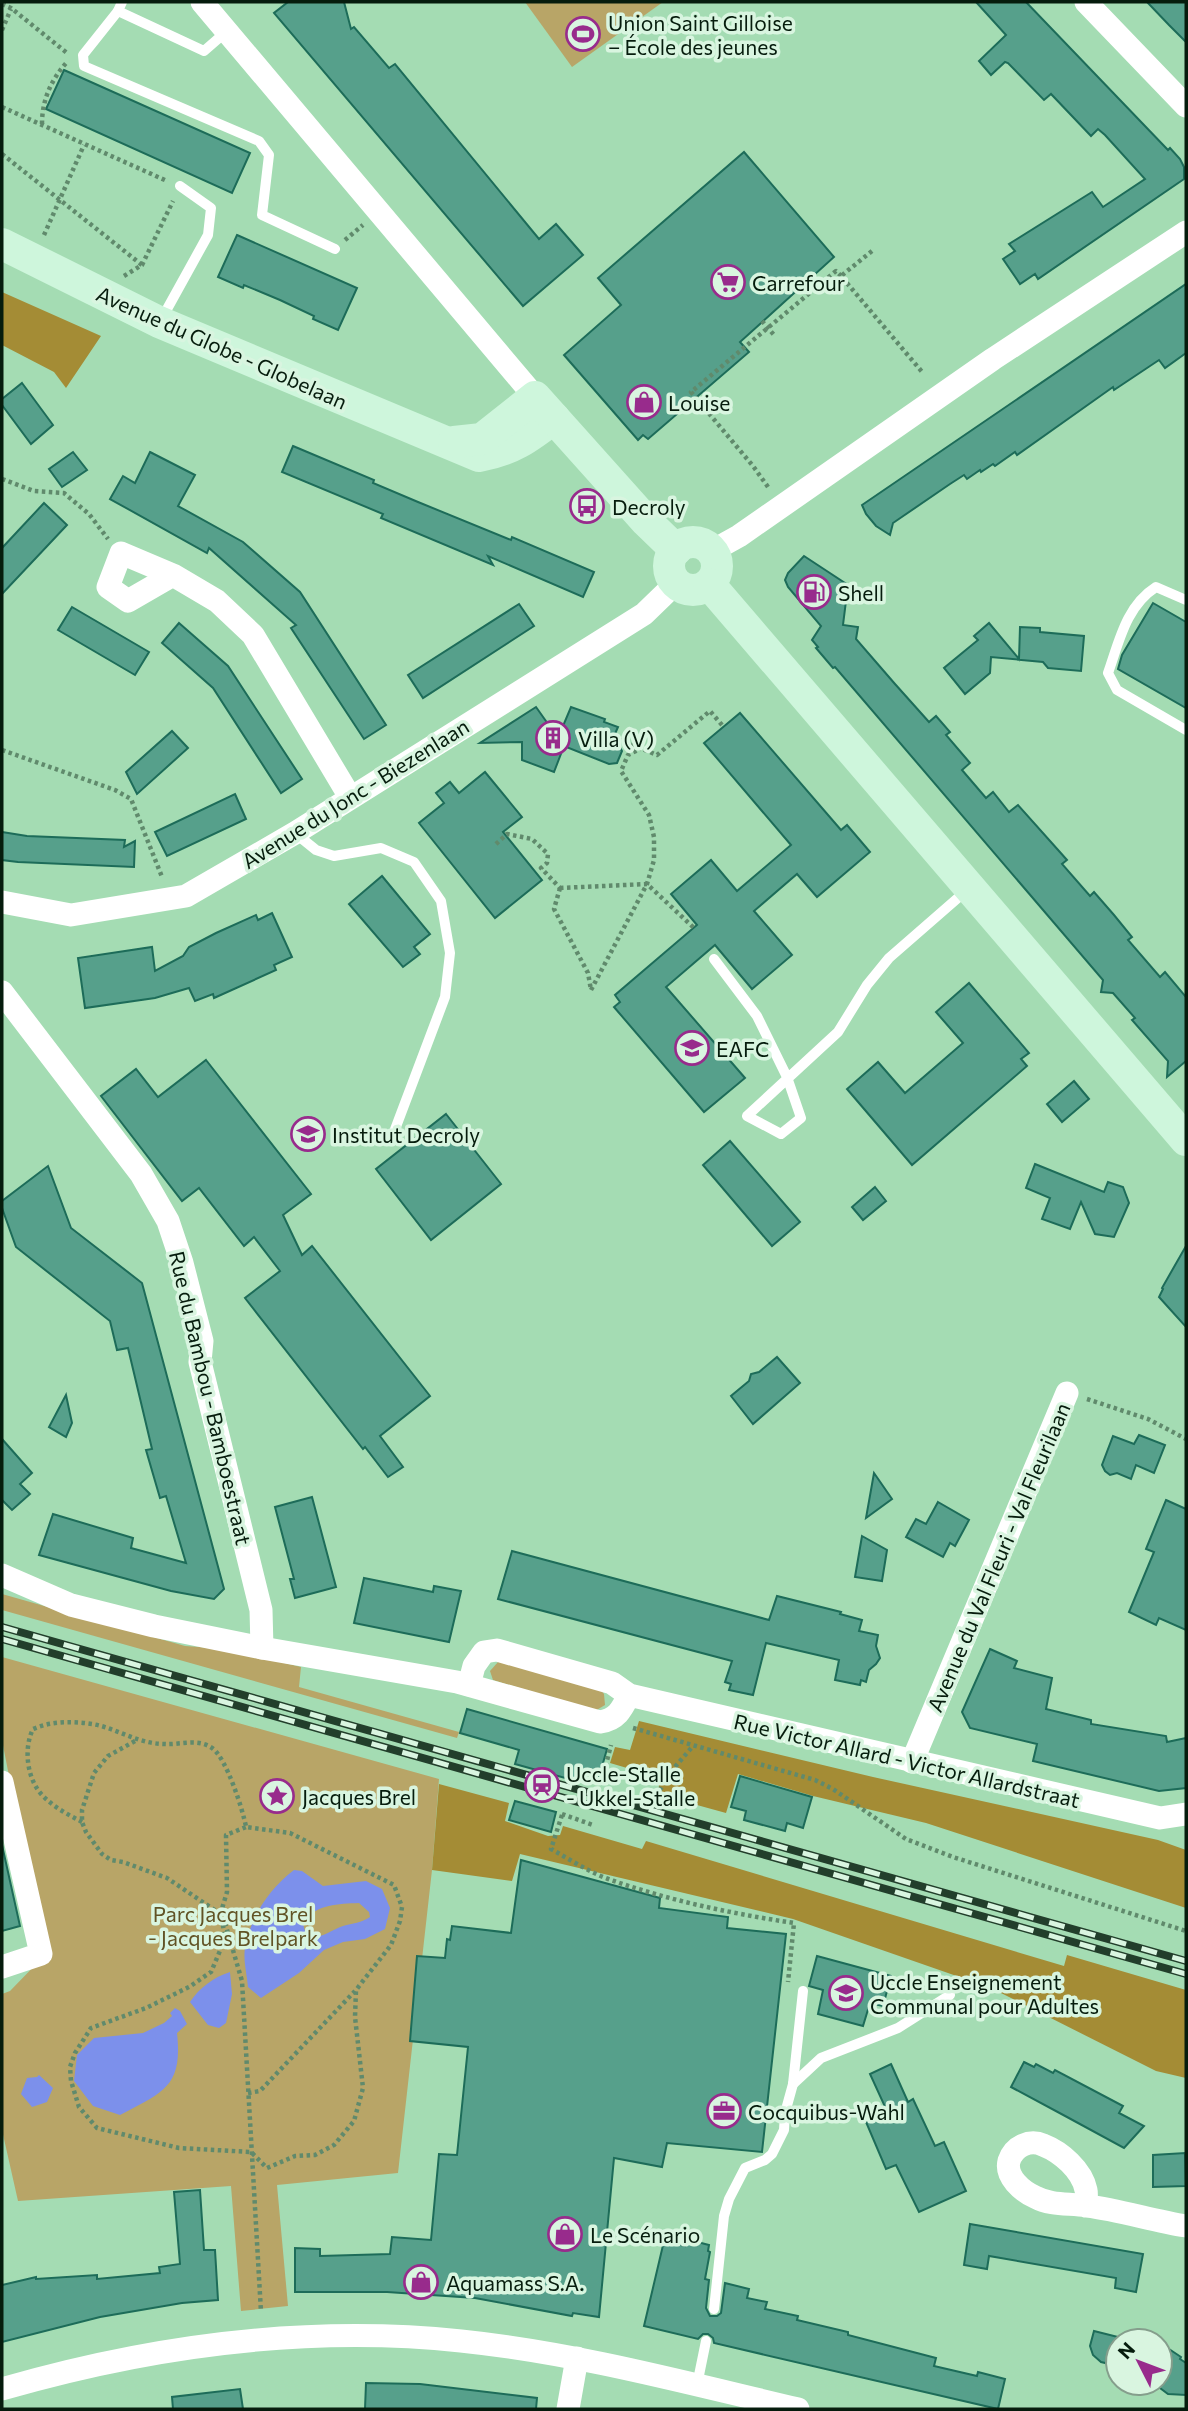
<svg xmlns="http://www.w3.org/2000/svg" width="1188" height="2411" viewBox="0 0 1188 2411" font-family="Commissioner,sans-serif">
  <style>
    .green { fill: #b8a567 }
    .forest { fill: #a48c35 }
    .water { fill: #7c90eb; fill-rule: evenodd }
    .building { fill: #56a08b; stroke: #1d6c59; stroke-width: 2 }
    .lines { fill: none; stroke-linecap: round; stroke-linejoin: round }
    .path { stroke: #608a6c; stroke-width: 4.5; stroke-dasharray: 3.5 3.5; stroke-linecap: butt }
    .lane { stroke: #fff; stroke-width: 10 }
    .street { stroke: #fff; stroke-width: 23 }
    .secondary { stroke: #cef6dc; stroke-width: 32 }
    .rail-casing { stroke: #223e2b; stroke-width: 8 }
    .rail { stroke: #d9f5e0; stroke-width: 5; stroke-dasharray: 16; stroke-linecap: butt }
    .labels { text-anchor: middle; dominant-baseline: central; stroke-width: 7; stroke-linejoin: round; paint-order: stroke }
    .poi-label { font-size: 21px; fill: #061c0d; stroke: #d9f5e0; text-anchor: start }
    .street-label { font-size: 21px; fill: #061c0d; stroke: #d9f5e0 }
    .park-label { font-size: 21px; fill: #615325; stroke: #d9f5e0 }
  </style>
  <rect width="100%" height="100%" fill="#a4dcb3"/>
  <!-- green -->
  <g class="green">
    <polygon points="525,2 663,2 572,67"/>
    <polygon points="2,1594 185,1646 227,1649 301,1667 299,1687 459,1732 457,1738 2,1610"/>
    <polygon points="2,1657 439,1779 432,1870 398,2173 277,2185 288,2306 241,2311 231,2186 18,2201 2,2130 2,1994 10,1991 44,1956 2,1740"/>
    <polygon points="503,1661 601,1690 604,1694 605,1705 595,1711 493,1680 490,1671 498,1662"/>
  </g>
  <!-- forest -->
  <g class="forest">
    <polygon points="2,292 101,336 66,388 54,372 2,345"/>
    <polygon points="639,1721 873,1777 1158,1840 1186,1850 1186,1908 926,1823 813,1796 738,1774 726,1813 657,1794 661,1778 610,1763 615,1747 630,1750"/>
    <polygon points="439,1784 509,1803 505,1821 548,1836 560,1835 563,1826 642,1849 646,1841 1064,1966 1067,1955 1186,1990 1186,2078 1156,2071 991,1988 793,1919 520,1854 512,1881 432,1870"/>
  </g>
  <!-- water -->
  <g class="water">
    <path d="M294,1870L302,1871L323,1886L366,1881L382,1889L390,1908L385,1929L365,1939L343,1942L324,1950L299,1973L261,1998L248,1987C247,1975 243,1960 245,1948C251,1916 269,1889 294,1870ZM359,1903L369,1912L370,1917C361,1923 353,1923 343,1926C328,1931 305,1951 303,1921C318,1904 338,1904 359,1903Z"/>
    <path d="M230,1972L232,1994L226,2023L219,2028L208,2025L190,2002C199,1988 214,1977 230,1972Z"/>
    <path d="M175,2008L180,2011L187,2024L177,2033C183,2087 163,2092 120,2115L93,2106L74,2081L77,2055L94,2038L143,2033L164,2023L172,2016L170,2013Z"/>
    <polygon points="39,2075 53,2088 47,2102 32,2107 21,2094 27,2078 37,2077"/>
  </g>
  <!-- building -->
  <g class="building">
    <polygon points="288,2 344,2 351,29 354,27 389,68 395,64 539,239 556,224 583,255 523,306 274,13"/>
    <polygon points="976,2 1026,2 1168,150 1170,148 1180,159 1184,167 1184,179 1038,279 1035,274 1020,284 1003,259 1015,251 1009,244 1092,192 1103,207 1145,179 1105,135 1098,129 1091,136 1051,94 1044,100 1008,63 1005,62 991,75 979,61 1006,35"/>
    <polygon points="1147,2 1186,2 1186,42 1169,25"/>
    <polygon points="64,70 250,153 232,193 46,109"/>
    <polygon points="744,152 834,257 740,342 749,352 648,439 643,435 638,440 564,355 621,305 598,278"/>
    <polygon points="237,235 357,288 338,330 313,319 314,316 280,300 244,285 243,288 218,277"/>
    <polygon points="1186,284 1186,353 1165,368 1159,360 1114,390 1113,387 1017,455 1015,452 995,466 993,464 981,472 980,470 967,479 964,475 950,484 893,523 890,535 876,526 866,514 862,505"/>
    <polygon points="22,383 53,425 31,444 2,405 2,399"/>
    <polygon points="293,446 374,480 373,483 418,502 511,540 512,537 594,572 583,597 488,556 493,565 381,518 383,514 282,472"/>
    <polygon points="73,452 87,470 62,487 49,469"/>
    <polygon points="150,452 195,475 178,506 243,542 300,592 386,725 364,739 291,628 296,625 209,548 207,553 110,499 123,476 135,483"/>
    <polygon points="44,503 67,525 2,594 2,548"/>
    <polygon points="804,556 848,585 843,625 858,627 856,639 895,684 929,722 936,716 950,732 946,735 970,763 962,770 986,798 993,792 1009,812 1018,805 1067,860 1062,864 1090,896 1094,892 1114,915 1132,937 1128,940 1160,977 1165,972 1186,997 1186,1061 1167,1077 1168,1061 1132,1020 1135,1018 1113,993 1101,992 1103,980 835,667 833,668 816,648 818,647 812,640 821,626 788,587 785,580 788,573"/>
    <polygon points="1153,603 1186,622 1186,708 1118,669 1122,655"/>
    <polygon points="519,604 534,626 423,698 408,675"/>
    <polygon points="72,607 149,652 135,675 58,630"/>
    <polygon points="179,623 228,666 302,779 281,793 213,688 162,643"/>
    <polygon points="989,623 1019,659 1020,627 1040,628 1040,632 1084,636 1081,671 1048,668 1043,662 991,657 990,673 965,694 944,668 978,640 974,636"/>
    <polygon points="536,707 558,738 571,707 605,719 604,722 618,727 614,736 622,751 617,763 609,764 564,746 554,772 522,760 522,742 480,743"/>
    <polygon points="740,713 841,830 847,825 870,852 817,897 797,874 754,911 792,955 752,989 715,945 666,987 745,1078 704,1112 614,1007 620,1002 615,995 697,925 671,894 711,860 737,891 791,845 704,743"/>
    <polygon points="172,731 188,748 137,794 126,772"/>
    <polygon points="485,772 522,817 503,832 542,880 495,918 419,823 444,803 436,793 450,782 459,793"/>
    <polygon points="235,794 246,819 167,856 155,832"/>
    <polygon points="2,832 27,836 125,840 124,847 135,841 134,867 18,862 2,860"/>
    <polygon points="382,876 430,934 414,947 420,954 403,967 349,904"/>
    <polygon points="272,913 292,957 274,965 276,970 214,998 213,994 195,1001 189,988 155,998 85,1008 78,958 152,947 155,971 183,956 189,947 216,933 256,915 258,920"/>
    <polygon points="969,983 1029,1053 1021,1059 1027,1066 912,1165 847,1089 878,1062 905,1093 963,1043 936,1012"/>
    <polygon points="206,1060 311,1194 283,1215 302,1255 312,1246 430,1396 380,1436 403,1467 388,1477 365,1447 363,1449 245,1298 280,1271 254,1237 244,1246 199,1188 182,1201 101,1096 136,1069 158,1097"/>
    <polygon points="1074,1081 1089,1099 1062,1122 1047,1104"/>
    <polygon points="446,1114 501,1184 431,1240 376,1169"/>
    <polygon points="730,1141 800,1222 772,1246 703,1165"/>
    <polygon points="1035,1164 1104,1192 1108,1182 1123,1187 1129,1203 1114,1237 1095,1234 1081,1202 1070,1229 1042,1219 1050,1198 1026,1188"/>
    <polygon points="48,1166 71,1228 142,1283 224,1589 214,1599 171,1591 39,1555 53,1514 133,1538 131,1548 186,1563 166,1496 160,1498 146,1450 152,1449 128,1348 117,1350 110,1321 16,1247 2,1208 2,1201"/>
    <polygon points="875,1187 886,1201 863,1220 852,1207"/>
    <polygon points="1186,1246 1186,1327 1159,1297 1163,1289 1162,1288"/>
    <polygon points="777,1357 800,1383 753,1424 731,1396 749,1381 751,1374 759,1372"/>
    <polygon points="66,1395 72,1423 66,1437 49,1427"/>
    <polygon points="1139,1435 1165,1445 1154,1473 1136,1465 1131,1479 1117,1473 1110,1475 1105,1471 1102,1465 1113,1436 1134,1444"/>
    <polygon points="2,1439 32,1473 20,1484 30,1494 12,1510 2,1500"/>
    <polygon points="874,1473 892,1499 866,1518"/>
    <polygon points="312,1497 336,1587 295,1598 290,1579 294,1579 275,1507"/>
    <polygon points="1166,1500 1186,1509 1186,1630 1159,1618 1156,1625 1129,1612 1154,1552 1146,1549"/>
    <polygon points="938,1502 969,1520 955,1546 950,1543 943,1557 906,1537 916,1519 926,1524"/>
    <polygon points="862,1536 887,1550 882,1581 855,1577"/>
    <polygon points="512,1551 769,1620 777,1596 841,1612 840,1614 862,1620 859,1631 878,1635 876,1646 880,1658 876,1664 869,1670 866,1682 861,1680 860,1685 835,1680 839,1660 766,1643 753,1695 729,1690 731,1684 725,1682 732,1661 498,1599"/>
    <polygon points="364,1578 433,1592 434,1586 461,1591 449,1642 354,1623"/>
    <polygon points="990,1649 1017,1661 1014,1668 1052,1678 1046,1709 1091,1720 1091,1724 1166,1736 1167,1742 1186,1738 1186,1788 1159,1791 1033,1761 1037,1744 970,1728 962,1712"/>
    <polygon points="467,1709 607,1749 599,1777 579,1771 576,1781 515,1764 519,1750 460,1733"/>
    <polygon points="740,1776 812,1797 803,1828 787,1823 785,1831 744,1820 746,1811 731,1807"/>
    <polygon points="515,1801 556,1812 551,1832 509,1820"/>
    <polygon points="2,1845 20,1926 2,1931"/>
    <polygon points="521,1860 660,1898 659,1908 728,1917 727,1928 786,1934 762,2152 667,2143 662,2167 614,2158 599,2317 573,2313 572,2316 475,2298 387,2292 295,2292 295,2248 320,2249 320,2256 390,2254 392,2237 431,2240 439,2154 457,2155 468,2047 410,2041 417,1956 445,1958 447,1939 450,1940 452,1926 511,1933"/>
    <polygon points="817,1956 891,1976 883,2006 870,2003 863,2026 818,2014 823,1990 809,1986"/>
    <polygon points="1024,2062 1034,2067 1036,2064 1053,2073 1055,2070 1123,2106 1119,2113 1144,2126 1124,2148 1067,2117 1011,2087"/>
    <polygon points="891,2064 908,2102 913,2099 935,2146 944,2142 966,2191 919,2212 896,2165 886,2169 866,2122 887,2111 870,2074"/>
    <polygon points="1185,2153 1186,2186 1153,2187 1153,2155"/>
    <polygon points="200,2190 204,2250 215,2250 218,2300 182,2303 100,2317 2,2342 2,2285 36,2277 36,2279 97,2275 97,2279 160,2273 159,2267 180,2264 174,2192"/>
    <polygon points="970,2224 1143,2254 1136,2292 1115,2288 1116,2278 989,2256 987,2269 964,2265"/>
    <polygon points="686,2239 709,2245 708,2251 710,2252 705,2279 709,2280 706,2308 710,2316 717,2316 721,2313 725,2283 749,2289 747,2298 767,2302 765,2309 798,2316 797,2320 848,2332 848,2335 936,2358 934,2366 977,2376 978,2372 1005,2379 998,2409 714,2343 713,2338 708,2334 703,2334 698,2339 644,2326 664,2241 685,2246"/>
    <polygon points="1094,2331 1118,2337 1118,2366 1101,2362 1093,2355 1090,2346"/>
    <polygon points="1160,2343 1181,2357 1180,2359 1186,2363 1186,2395 1168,2394 1160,2388"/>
    <polygon points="366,2383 420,2384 537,2398 536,2409 365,2409"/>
    <polygon points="240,2389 243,2409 173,2409 172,2397"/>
  </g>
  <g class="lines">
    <!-- path -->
    <g class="path">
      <polyline points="2,4 11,8 67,53"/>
      <polyline points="2,30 11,9"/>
      <polyline points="2,107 167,181"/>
      <path d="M42,124C42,100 51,80 67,62"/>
      <polyline points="2,154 142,265"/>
      <polyline points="44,235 84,145"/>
      <polyline points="345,240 363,225"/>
      <polyline points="872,251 841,276 923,373"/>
      <polyline points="124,276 142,265 173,201"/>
      <polyline points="762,321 774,335"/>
      <polyline points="2,479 34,491 64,493 89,514 108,539"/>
      <polyline points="768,487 753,466 691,392 836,271 841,276"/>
      <polyline points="618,739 657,755 710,711 722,725"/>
      <polyline points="2,750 115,790 131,799 162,877"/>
      <polyline points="496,844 507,834 532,839 548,854 547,863 541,868 560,888"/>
      <polyline points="560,888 647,884 694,928"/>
      <polyline points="560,888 554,909 588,973 591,990"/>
      <polyline points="591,990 647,884 654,860 654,837 649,815 621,771 628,755 640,749"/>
      <polyline points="1087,1399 1148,1419 1186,1439"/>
      <polyline points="633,1728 815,1780 833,1789 906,1839 953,1857 1186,1931"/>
      <polyline points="135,1741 108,1756 94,1773 82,1810 82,1822 86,1832 102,1854 111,1860 123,1862 167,1878 222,1915"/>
      <polyline points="602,1780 611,1745"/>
      <polyline points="656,1796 674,1768 693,1746"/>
      <polyline points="562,1814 593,1825"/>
      <path d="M562,1815L551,1849C571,1860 592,1874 614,1881C671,1901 734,1914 794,1923L788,1982"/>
      <path d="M82,1822C69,1815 55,1808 44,1797C27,1781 23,1749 33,1729C51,1721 72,1721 92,1724C117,1728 137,1744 165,1744C180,1745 198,1738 212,1748C226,1757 243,1810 246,1827L290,1833L394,1885L402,1907L400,1921L391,1945L356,1990L355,2017L363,2088L354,2121L334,2145L315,2155L295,2156L267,2168L251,2152L179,2148L97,2128L79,2107L71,2081L70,2067L75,2053L91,2028L146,2008L189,1987L211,1972L225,1939L221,1912L227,1892L226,1835L246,1827"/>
      <polyline points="225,1923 242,1981 261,2312"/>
      <polyline points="248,2093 260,2091 355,1991"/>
    </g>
    <!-- lane -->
    <g class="lane">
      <polyline points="122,2 118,11 204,51 227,31"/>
      <polyline points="118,11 83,55 84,66 259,141 269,155 262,215 335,249"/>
      <polyline points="161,320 208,235 211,208 180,186"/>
      <path d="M1186,600L1156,587C1126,606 1119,642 1108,673L1117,690L1186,730"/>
      <polyline points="295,833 316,850 334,856 381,848 414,862 441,901 450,953 445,997 391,1140"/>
      <polyline points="714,959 757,1016 787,1077 801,1118 781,1134 747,1116 838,1032 867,985 889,958 967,890"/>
      <polyline points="793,2084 821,2058 898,2028 950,1995"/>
      <polyline points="714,2309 724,2216 729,2199 745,2168 765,2160 772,2154 784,2130 785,2113 793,2084 803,1991"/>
      <polyline points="697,2385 706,2341"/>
    </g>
    <!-- street -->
    <g class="street">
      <polyline points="202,2 535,397"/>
      <polyline points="1086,2 1186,106"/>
      <polyline points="712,551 739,536 993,359 1186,232"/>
      <polyline points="173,575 128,601 108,587 121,553 173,575 217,601 253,635 350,797"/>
      <polyline points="2,902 71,915 186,896 295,833 644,614 676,583"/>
      <polyline points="2,992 141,1174 168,1221 182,1263 202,1341 200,1362 261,1610 262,1648"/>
      <path d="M2,1575L71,1605L154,1626L262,1648L457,1682L600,1722C617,1720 622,1709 629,1695"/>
      <polyline points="469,1685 474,1666 484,1652 497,1650 612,1683 629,1695 1160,1818 1186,1814"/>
      <polyline points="912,1762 1067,1393"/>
      <polyline points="2,1782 41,1954 2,1967"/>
      <path d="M1086,2206C1086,2201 1087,2194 1086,2190C1082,2170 1061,2152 1043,2145C1030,2139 1014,2146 1009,2161C1005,2177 1022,2191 1035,2197C1052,2206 1069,2203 1087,2206C1120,2210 1153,2221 1186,2226"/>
      <path d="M2,2389C151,2346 307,2325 461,2341C576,2353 687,2383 798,2409"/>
      <polyline points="568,2409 577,2358"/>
    </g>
    <!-- secondary -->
    <g class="secondary">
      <path d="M2,244L159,322L479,456C512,450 528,438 554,418"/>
      <polyline points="454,442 482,439 535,397 646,521 676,550"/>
      <circle cx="693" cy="566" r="24"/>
      <polyline points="709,584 1186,1140"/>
    </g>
    <!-- rail casing -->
    <g class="rail-casing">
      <g id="rail">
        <polyline points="2,1627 1186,1961"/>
        <polyline points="2,1639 1186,1974"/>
      </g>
    </g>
    <!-- rail -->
    <use href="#rail" class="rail"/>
  </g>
  <!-- icons -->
  <defs>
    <g id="stadium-ring" transform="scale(1.75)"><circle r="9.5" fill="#d9f5e0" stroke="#982b8c" stroke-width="1.5"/><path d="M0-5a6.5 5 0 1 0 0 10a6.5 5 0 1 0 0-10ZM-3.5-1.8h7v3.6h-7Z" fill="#982b8c"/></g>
    <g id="supermarket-ring" transform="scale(1.75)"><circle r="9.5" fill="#d9f5e0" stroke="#982b8c" stroke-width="1.5"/><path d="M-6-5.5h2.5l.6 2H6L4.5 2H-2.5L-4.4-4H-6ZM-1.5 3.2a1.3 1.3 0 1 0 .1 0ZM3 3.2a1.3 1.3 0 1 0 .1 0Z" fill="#982b8c"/></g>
    <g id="shop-ring" transform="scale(1.75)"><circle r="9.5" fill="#d9f5e0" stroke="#982b8c" stroke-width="1.5"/><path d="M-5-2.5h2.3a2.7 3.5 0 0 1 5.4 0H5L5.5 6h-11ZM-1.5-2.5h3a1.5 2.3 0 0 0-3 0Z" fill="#982b8c"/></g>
    <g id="bus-ring" transform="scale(1.75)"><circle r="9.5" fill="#d9f5e0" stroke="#982b8c" stroke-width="1.5"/><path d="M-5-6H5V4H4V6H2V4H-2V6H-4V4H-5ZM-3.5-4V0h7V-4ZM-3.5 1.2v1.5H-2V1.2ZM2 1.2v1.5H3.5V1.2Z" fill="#982b8c"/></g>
    <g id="fuel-ring" transform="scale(1.75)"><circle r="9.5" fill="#d9f5e0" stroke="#982b8c" stroke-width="1.5"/><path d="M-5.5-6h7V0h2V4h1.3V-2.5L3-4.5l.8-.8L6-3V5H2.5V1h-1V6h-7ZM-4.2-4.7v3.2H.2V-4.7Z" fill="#982b8c"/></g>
    <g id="building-ring" transform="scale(1.75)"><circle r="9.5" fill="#d9f5e0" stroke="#982b8c" stroke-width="1.5"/><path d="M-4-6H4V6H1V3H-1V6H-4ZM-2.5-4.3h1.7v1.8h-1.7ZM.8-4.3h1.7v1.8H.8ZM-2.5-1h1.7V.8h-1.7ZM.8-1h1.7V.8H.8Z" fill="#982b8c"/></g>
    <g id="university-ring" transform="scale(1.75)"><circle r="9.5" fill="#d9f5e0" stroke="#982b8c" stroke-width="1.5"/><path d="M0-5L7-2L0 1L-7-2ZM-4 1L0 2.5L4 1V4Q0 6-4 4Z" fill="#982b8c"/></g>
    <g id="school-ring" transform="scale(1.75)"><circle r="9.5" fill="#d9f5e0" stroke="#982b8c" stroke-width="1.5"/><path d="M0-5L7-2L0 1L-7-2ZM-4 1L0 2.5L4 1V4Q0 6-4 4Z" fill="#982b8c"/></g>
    <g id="station-ring" transform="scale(1.75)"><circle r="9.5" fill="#d9f5e0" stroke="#982b8c" stroke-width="1.5"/><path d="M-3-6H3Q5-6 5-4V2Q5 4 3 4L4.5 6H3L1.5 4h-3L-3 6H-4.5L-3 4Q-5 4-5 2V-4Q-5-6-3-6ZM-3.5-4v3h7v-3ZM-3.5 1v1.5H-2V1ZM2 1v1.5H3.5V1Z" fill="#982b8c"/></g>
    <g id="sight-ring" transform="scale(1.75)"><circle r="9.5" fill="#d9f5e0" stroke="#982b8c" stroke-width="1.5"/><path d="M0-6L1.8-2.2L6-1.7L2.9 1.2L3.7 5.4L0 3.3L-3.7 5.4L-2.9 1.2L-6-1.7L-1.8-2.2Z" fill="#982b8c"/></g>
    <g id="office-ring" transform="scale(1.75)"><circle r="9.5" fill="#d9f5e0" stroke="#982b8c" stroke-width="1.5"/><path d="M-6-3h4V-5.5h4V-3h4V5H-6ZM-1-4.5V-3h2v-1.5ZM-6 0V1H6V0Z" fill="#982b8c"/></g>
  </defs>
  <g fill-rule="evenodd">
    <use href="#stadium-ring" x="583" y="34"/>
    <use href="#supermarket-ring" x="728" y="282"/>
    <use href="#shop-ring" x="644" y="402"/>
    <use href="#bus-ring" x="587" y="506"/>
    <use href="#fuel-ring" x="814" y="592"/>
    <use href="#building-ring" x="553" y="738"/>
    <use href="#university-ring" x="692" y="1048"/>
    <use href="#school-ring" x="308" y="1134"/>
    <use href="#station-ring" x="542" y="1785"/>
    <use href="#sight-ring" x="277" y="1796"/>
    <use href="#university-ring" x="846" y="1993"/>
    <use href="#office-ring" x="724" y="2111"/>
    <use href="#shop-ring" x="565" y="2234"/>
    <use href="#shop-ring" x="421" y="2282"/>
  </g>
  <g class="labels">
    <!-- poi labels -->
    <g class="poi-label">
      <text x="608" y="22">Union Saint Gilloise<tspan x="608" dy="24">– École des jeunes</tspan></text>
      <text x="752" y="282">Carrefour</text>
      <text x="668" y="402">Louise</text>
      <text x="612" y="506">Decroly</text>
      <text x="838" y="592">Shell</text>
      <text x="578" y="738">Villa (V)</text>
      <text x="716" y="1048">EAFC</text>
      <text x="332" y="1134">Institut Decroly</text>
      <text x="566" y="1773">Uccle-Stalle<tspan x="566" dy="24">- Ukkel-Stalle</tspan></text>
      <text x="302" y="1796">Jacques Brel</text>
      <text x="870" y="1981">Uccle Enseignement<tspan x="870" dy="24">Communal pour Adultes</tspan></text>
      <text x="748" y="2111">Cocquibus-Wahl</text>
      <text x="590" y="2234">Le Scénario</text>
      <text x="446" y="2282">Aquamass S.A.</text>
    </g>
    <!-- street labels -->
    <g class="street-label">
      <text transform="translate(222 347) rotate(24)">Avenue du Globe - Globelaan</text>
      <text transform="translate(355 793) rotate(-32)">Avenue du Jonc - Biezenlaan</text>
      <text transform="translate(211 1398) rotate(77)">Rue du Bambou - Bamboestraat</text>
      <text transform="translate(998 1557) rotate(-67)">Avenue du Val Fleuri - Val Fleurilaan</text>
      <text transform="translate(907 1760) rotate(13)">Rue Victor Allard - Victor Allardstraat</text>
    </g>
    <!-- park labels -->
    <g class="park-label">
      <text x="233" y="1913">Parc Jacques Brel<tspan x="233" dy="24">- Jacques Brelpark</tspan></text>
    </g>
  </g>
  <!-- border -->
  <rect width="1188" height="2411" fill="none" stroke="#061c0d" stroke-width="7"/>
  <!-- north arrow -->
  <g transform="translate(1139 2362) rotate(312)"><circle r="33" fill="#d9f5e0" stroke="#859e8c" stroke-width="2"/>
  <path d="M0-5L12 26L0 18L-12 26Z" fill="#982b8c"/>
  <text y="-10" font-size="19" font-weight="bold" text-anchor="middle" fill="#061c0d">N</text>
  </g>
</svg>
